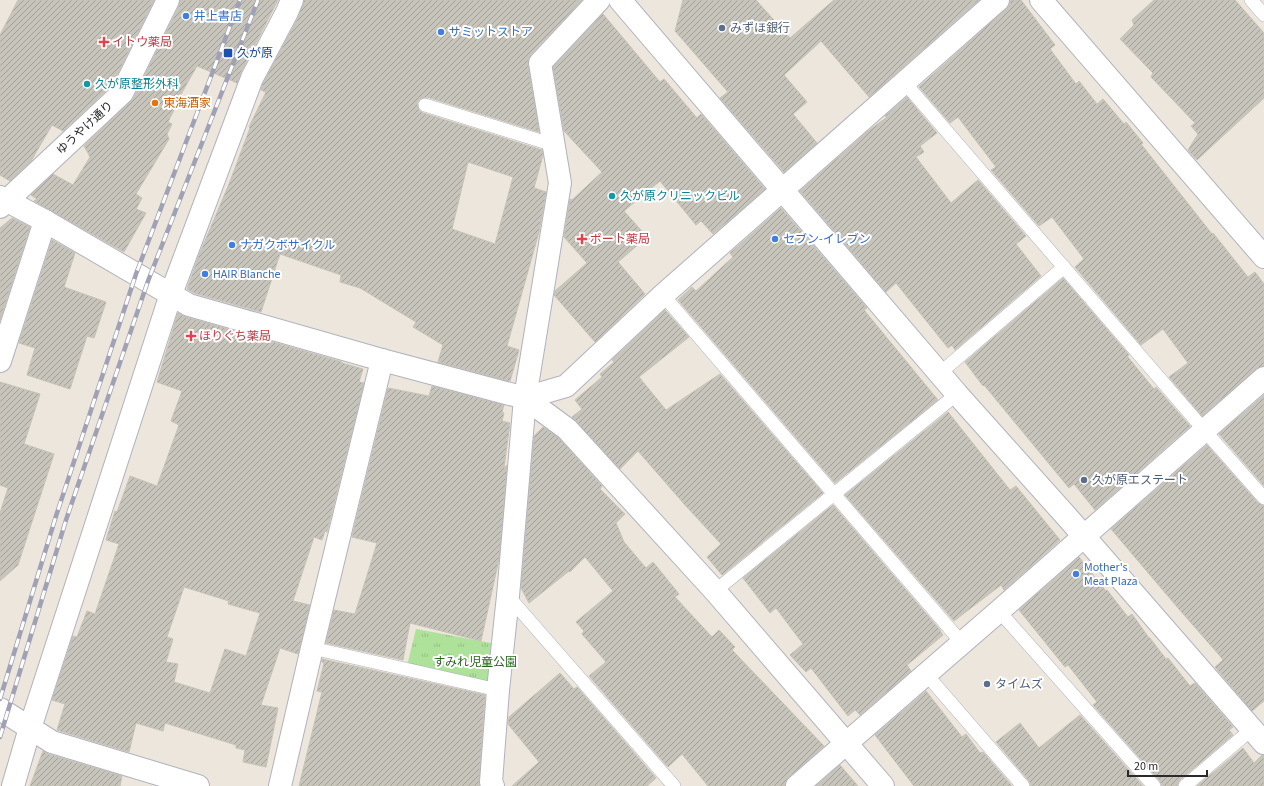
<svg xmlns="http://www.w3.org/2000/svg" width="1264" height="786" viewBox="0 0 1264 786" font-family="'Source Sans 3','Noto Sans JP',sans-serif">
  <style>
    .grass { fill: url(#grass-tufts) }
    .building { fill: url(#building-hatch); stroke: #c7c2b6; fill-rule: evenodd }
    .lines { fill: none; stroke-linecap: round; stroke-linejoin: round }
    .service-casing { stroke: #b0b2be; stroke-width: 14 }
    .minor-casing { stroke: #b0b2be; stroke-width: 24 }
    .tertiary-casing { stroke: #b0b2be; stroke-width: 24 }
    .service { stroke: #fff; stroke-width: 13 }
    .minor { stroke: #fff; stroke-width: 22 }
    .tertiary { stroke: #fff; stroke-width: 22 }
    .rail-casing { stroke: #a0a1b4; stroke-width: 4.5 }
    .rail { stroke: #fff; stroke-width: 3; stroke-dasharray: 9; stroke-linecap: butt }
    .shop-dot { fill: #3f7fe0; stroke: #fff; stroke-width: 1.5 }
    .service-dot { fill: #5c6f8a; stroke: #fff; stroke-width: 1.5 }
    .health-dot { fill: #e0444e; stroke: #fff; stroke-width: 1.5 }
    .transit-dot { fill: #1a4fb4; stroke: #fff; stroke-width: 1.5 }
    .culture-dot { fill: #0f9aa8; stroke: #fff; stroke-width: 1.5 }
    .food-dot { fill: #e8710a; stroke: #fff; stroke-width: 1.5 }
    .labels { text-anchor: middle; dominant-baseline: central; stroke-width: 4; stroke-linejoin: round; paint-order: stroke }
    .shop-label { font-size: 12px; fill: #366cbe; stroke: #fff; text-anchor: start }
    .service-label { font-size: 12px; fill: #4e5e75; stroke: #fff; text-anchor: start }
    .health-label { font-size: 12px; fill: #be3a42; stroke: #fff; text-anchor: start }
    .transit-label { font-size: 12px; fill: #164399; stroke: #fff; text-anchor: start }
    .culture-label { font-size: 12px; fill: #0d838f; stroke: #fff; text-anchor: start }
    .food-label { font-size: 12px; fill: #c56008; stroke: #fff; text-anchor: start }
    .street-label { font-size: 12px; fill: #2a2a2a; stroke: #fff }
    .park-label { font-size: 12px; fill: #27661c; stroke: #fff }
  </style>
  <defs>
    <pattern id="grass-tufts" width="24" height="20" patternUnits="userSpaceOnUse"><rect width="24" height="20" fill="#aee19a"/><path d="M3 7l-1-3M5 7V3M7 7l1-3M15 17l-1-3M17 17v-4M19 17l1-3" fill="none" stroke="#96c185"/></pattern>
    <pattern id="building-hatch" width="6" height="6" patternUnits="userSpaceOnUse"><rect width="6" height="6" fill="#c7c4bb"/><path d="M-1 1l2-2M0 6l6-6M5 7l2-2" fill="none" stroke="#a29f98"/></pattern>
  </defs>
  <rect width="100%" height="100%" fill="#ece6dd"/>
  <!-- grass -->
  <polygon class="grass" points="416,629 502,645 498,690 406,670"/>
  <!-- building -->
  <g class="building">
    <polygon points="18,0 154,0 112,85 63,131 52,125 31,161 10,181 0,175 0,35"/>
    <polygon points="180,0 278,0 241,72 237,83 197,66 176,103 177,104 168,122 172,124 167,134 169,139 136,194 142,198 136,209 146,213 124,252 34,201 37,199 31,195 53,174 73,185 90,157 84,146 133,99 179,6"/>
    <path d="M304,0H582L531,54L528,59V65L539,132L427,97L420,99L417,103L419,110L423,113L542,150L543,155L534,188L546,192L539,232L507,346L519,350L510,381L438,362L443,345L413,327L416,322L360,288L340,282L341,275L280,254L261,312L194,293L187,289L199,255L229,184L250,128L249,127L266,92L261,90L263,83L298,18ZM468,162L513,177L495,244L452,229Z"/>
    <polygon points="683,0 756,0 790,38 834,0 979,0 869,97 821,41 784,75 807,102 793,114 817,143 784,172 720,98 728,92 675,31"/>
    <polygon points="1010,0 1021,0 1055,45 1050,49 1076,84 1079,81 1097,104 1103,99 1124,124 1126,122 1143,143 1141,144 1212,234 1213,233 1248,277 1255,272 1264,284 1264,366 1256,369 1202,416 1169,377 1188,363 1163,329 1141,345 1075,267 1084,259 1052,217 1039,226 991,170 996,167 958,117 950,123 919,87 1006,9 1010,4"/>
    <polygon points="1154,0 1235,0 1264,33 1264,98 1197,160 1188,150 1198,134 1191,126 1195,123 1151,77 1153,73 1120,39 1134,25 1132,20"/>
    <polygon points="603,14 660,82 664,79 697,118 701,114 765,189 713,234 701,221 696,225 660,181 624,211 647,237 618,262 645,294 595,342 554,295 555,291 587,263 564,237 570,199 572,200 602,172 564,131 553,67"/>
    <polygon points="907,97 937,133 920,146 924,152 916,157 951,203 978,180 1026,236 1016,244 1041,276 955,350 952,345 948,348 896,283 886,292 800,191 867,132 887,117 885,116"/>
    <polygon points="781,208 867,308 864,310 938,400 835,483 678,300 692,287 696,291 733,257 730,253"/>
    <polygon points="12,218 30,227 0,320 0,228"/>
    <polygon points="52,240 75,253 64,287 106,302 94,338 87,336 70,389 27,375 35,348 19,343"/>
    <polygon points="1063,278 1129,355 1127,356 1154,389 1156,387 1190,426 1095,510 1074,484 1069,488 984,385 983,386 965,362"/>
    <polygon points="665,310 689,337 639,377 666,410 720,374 823,493 722,575 707,557 721,544 685,505 638,451 620,469 572,417 582,409 575,400 602,377 600,374 614,362 612,360"/>
    <path d="M178,313L186,317L342,362V363L363,369L359,382L364,383L327,532L325,531L322,540L314,537L293,601L310,605L298,654L280,648L261,705L278,708L266,767L243,762L245,750L236,748V745L165,723L163,731L136,723L129,752L57,730L65,704L52,700L73,636L77,637L87,611L95,614L119,544L106,540L115,511L117,512L130,476L157,486L179,425L171,421L182,391L157,382ZM184,587L229,601L228,604L260,613L246,656L225,649L210,693L174,682L178,664L166,662L173,639L167,637Z"/>
    <polygon points="0,382 40,394 24,444 54,454 18,565 0,581 0,513 8,488 0,485"/>
    <polygon points="432,386 504,405 502,412 504,413 502,421 510,423 504,468 507,465 499,559 481,641 410,623 403,660 326,643 334,610 355,614 377,543 352,537 388,388 429,396"/>
    <polygon points="1264,395 1264,486 1219,434"/>
    <polygon points="948,412 1010,490 1016,486 1060,540 1004,590 1001,585 954,621 845,495"/>
    <polygon points="543,427 559,438 602,486 600,489 625,514 616,523 624,542 646,568 653,562 679,594 675,597 712,637 719,630 735,647 732,650 824,746 789,777 785,782 785,786 708,786 682,754 668,767 589,676 606,662 582,634 584,631 576,622 613,591 585,557 570,572 569,571 529,603 521,588 534,436"/>
    <polygon points="1207,445 1258,503 1264,506 1264,701 1252,711 1215,667 1223,660 1220,656 1178,608 1111,529"/>
    <polygon points="833,505 941,631 940,631 943,635 907,665 911,671 860,715 855,710 848,716 811,668 806,672 790,655 803,644 776,608 770,613 743,578"/>
    <polygon points="1079,557 1106,591 1107,590 1128,617 1132,614 1149,638 1150,638 1166,659 1168,658 1190,686 1195,683 1233,727 1229,730 1233,735 1180,780 1177,786 1162,786 1160,781 1093,705 1097,702 1068,665 1065,667 1019,610"/>
    <polygon points="322,659 485,695 479,781 479,786 299,786 322,692 317,691 324,663 322,662"/>
    <polygon points="560,673 574,689 577,687 656,778 647,786 512,786 539,762 508,724 509,717"/>
    <polygon points="926,691 962,737 966,734 980,753 983,752 1012,786 914,786 875,735"/>
    <polygon points="1080,715 1143,786 1031,786 1029,781 996,742 1020,723 1039,748"/>
    <polygon points="1243,748 1254,763 1262,755 1264,755 1264,786 1197,786"/>
    <polygon points="43,751 48,754 122,776 120,786 30,786"/>
    <polygon points="840,765 858,786 816,786"/>
  </g>
  <g class="lines">
    <!-- service casing -->
    <g class="service-casing">
      <g id="service">
        <polyline points="1251,0 1264,15"/>
        <polyline points="905,83 1205,431 1264,498"/>
        <polyline points="425,105 554,145"/>
        <polyline points="663,295 962,643"/>
        <polyline points="940,373 1064,267"/>
        <polyline points="715,591 957,394"/>
        <polyline points="508,596 674,786"/>
        <polyline points="999,611 1154,786"/>
        <polyline points="312,648 498,690"/>
        <polyline points="926,674 1023,786"/>
        <polyline points="1185,786 1252,729"/>
      </g>
    </g>
    <!-- minor casing -->
    <g class="minor-casing">
      <g id="minor">
        <polyline points="620,0 957,394 1068,518 1264,743"/>
        <polyline points="1041,0 1264,257"/>
        <polyline points="0,197 45,221 189,305 382,360 525,398 567,429 715,591 883,786"/>
        <polyline points="0,207 122,93 168,0"/>
        <polyline points="0,361 45,221"/>
        <polyline points="0,709 52,742 198,786"/>
        <polyline points="13,786 30,728 171,294 252,78 287,12 292,0"/>
        <polyline points="280,786 312,648 382,360"/>
        <polyline points="493,786 491,782 498,690 508,596 525,398 560,183 540,63 599,0"/>
        <polyline points="797,786 999,611 1264,378"/>
      </g>
    </g>
    <!-- tertiary casing -->
    <g class="tertiary-casing">
      <polyline id="tertiary" points="525,398 566,386 663,295 998,0"/>
    </g>
    <!-- service -->
    <use href="#service" class="service"/>
    <!-- minor -->
    <use href="#minor" class="minor"/>
    <!-- tertiary -->
    <use href="#tertiary" class="tertiary"/>
    <!-- rail casing -->
    <g class="rail-casing">
      <g id="rail">
        <polyline points="0,699 56,516 136,274 240,0"/>
        <polyline points="0,737 66,520 148,281 258,0"/>
      </g>
    </g>
    <!-- rail -->
    <use href="#rail" class="rail"/>
  </g>
  <!-- markers -->
  <g class="shop-dot">
    <circle cx="186" cy="16" r="4"/>
    <circle cx="441" cy="32" r="4"/>
    <circle cx="775" cy="239" r="4"/>
    <circle cx="232" cy="245" r="4"/>
    <circle cx="205" cy="274" r="4"/>
    <circle cx="1076" cy="574" r="4"/>
  </g>
  <g class="service-dot">
    <circle cx="722" cy="28" r="4"/>
    <circle cx="1084" cy="480" r="4"/>
    <circle cx="987" cy="684" r="4"/>
  </g>
  <g class="health-dot">
    <path d="M102 36h4v4h4v4h-4v4h-4v-4h-4v-4h4z"/>
    <path d="M580 233h4v4h4v4h-4v4h-4v-4h-4v-4h4z"/>
    <path d="M189 330h4v4h4v4h-4v4h-4v-4h-4v-4h4z"/>
  </g>
  <rect class="transit-dot" x="223" y="48" width="10" height="10" rx="2"/>
  <g class="culture-dot">
    <circle cx="87" cy="84" r="4"/>
    <circle cx="612" cy="196" r="4"/>
  </g>
  <circle class="food-dot" cx="155" cy="103" r="4"/>
  <g class="labels">
    <!-- shop labels -->
    <g class="shop-label">
      <text x="194" y="16">井上書店</text>
      <text x="449" y="32">サミットストア</text>
      <text x="783" y="239">セブン-イレブン</text>
      <text x="240" y="245">ナガクボサイクル</text>
      <text x="213" y="274">HAIR Blanche</text>
      <text x="1084" y="567">Mother's<tspan x="1084" dy="14">Meat Plaza</tspan></text>
    </g>
    <!-- service labels -->
    <g class="service-label">
      <text x="730" y="28">みずほ銀行</text>
      <text x="1092" y="480">久が原エステート</text>
      <text x="995" y="684">タイムズ</text>
    </g>
    <!-- health labels -->
    <g class="health-label">
      <text x="112" y="42">イトウ薬局</text>
      <text x="590" y="239">ポート薬局</text>
      <text x="199" y="336">ほりぐち薬局</text>
    </g>
    <!-- transit labels -->
    <g class="transit-label">
      <text x="237" y="53">久が原</text>
    </g>
    <!-- culture labels -->
    <g class="culture-label">
      <text x="95" y="84">久が原整形外科</text>
      <text x="620" y="196">久が原クリニックビル</text>
    </g>
    <!-- food labels -->
    <g class="food-label">
      <text x="163" y="103">東海酒家</text>
    </g>
    <!-- street labels -->
    <g class="street-label">
      <text transform="translate(85 128) rotate(-43)">ゆうやけ通り</text>
    </g>
    <!-- park labels -->
    <g class="park-label">
      <text x="475" y="662">すみれ児童公園</text>
    </g>
  </g>
  <!-- scale -->
  <path d="M1128 770v6h79v-6" fill="none" stroke="#2a2a2a" stroke-width="2"/>
  <text x="1134" y="770" font-size="12" fill="#2a2a2a" stroke="#ffffff" stroke-width="3" paint-order="stroke">20 m</text>
</svg>
